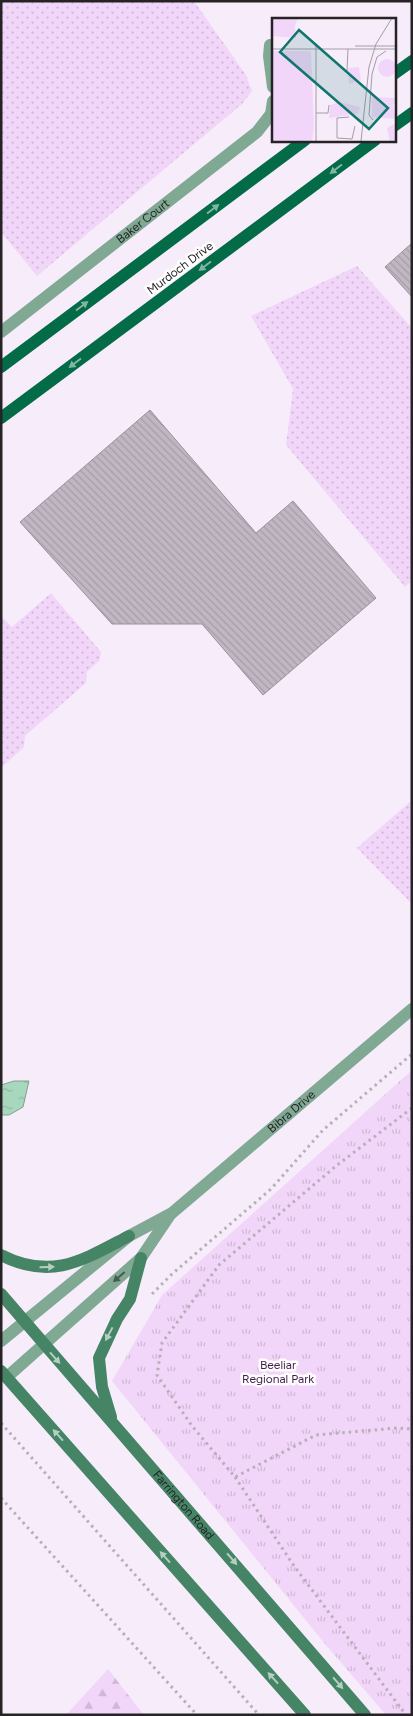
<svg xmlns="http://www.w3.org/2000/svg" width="413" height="1716" viewBox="0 0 413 1716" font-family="Figtree,sans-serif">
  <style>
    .grass { fill: url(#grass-dots) }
    .forest { fill: url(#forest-firs) }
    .park { fill: url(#park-tufts) }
    .water { fill: url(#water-ripples); stroke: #80a190 }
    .building { fill: url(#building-back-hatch); stroke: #99909b }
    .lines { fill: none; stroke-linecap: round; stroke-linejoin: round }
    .path { stroke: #b7afba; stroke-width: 3; stroke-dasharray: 2.5 4; stroke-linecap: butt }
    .service { stroke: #80a993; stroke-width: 12 }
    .tertiary { stroke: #80a993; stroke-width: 12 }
    .secondary { stroke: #458566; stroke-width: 12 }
    .primary { stroke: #036b47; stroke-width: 12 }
    .oneway { fill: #81b5a3 }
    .oneway2 { fill: #b5cec2 }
    .oneway3 { fill: #4a5952 }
    .labels { text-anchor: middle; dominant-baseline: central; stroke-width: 5; stroke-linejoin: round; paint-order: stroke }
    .street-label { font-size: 12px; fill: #262327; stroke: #fff }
    .park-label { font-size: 12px; fill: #421d4b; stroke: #fff }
    .inset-road { fill: none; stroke: #a39ca6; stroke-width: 1 }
    .view { fill: #0f766e; fill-opacity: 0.15; stroke: #0f766e; stroke-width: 2.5 }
    .inset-edge { fill: none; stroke: #262327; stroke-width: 2.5 }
  </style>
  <defs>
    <pattern id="grass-dots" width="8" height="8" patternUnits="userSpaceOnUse" patternTransform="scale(1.25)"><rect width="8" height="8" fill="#f2d6f9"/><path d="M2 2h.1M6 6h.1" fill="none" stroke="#cfb7d5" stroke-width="1.8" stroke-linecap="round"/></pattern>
    <pattern id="forest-firs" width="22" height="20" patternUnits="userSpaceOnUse" patternTransform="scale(1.25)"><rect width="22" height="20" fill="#f2d6f9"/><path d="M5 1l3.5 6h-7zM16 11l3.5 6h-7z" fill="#cfb7d5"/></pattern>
    <pattern id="park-tufts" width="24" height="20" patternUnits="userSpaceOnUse" patternTransform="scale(1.25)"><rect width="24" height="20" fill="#f2d6f9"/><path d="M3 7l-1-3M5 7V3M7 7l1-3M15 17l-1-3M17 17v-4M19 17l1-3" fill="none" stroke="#cfb7d5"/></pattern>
    <pattern id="water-ripples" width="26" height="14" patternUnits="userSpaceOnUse" patternTransform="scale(1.25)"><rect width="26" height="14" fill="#a7d7bd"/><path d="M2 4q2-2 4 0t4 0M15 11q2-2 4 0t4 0" fill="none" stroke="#90b8a2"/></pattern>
    <pattern id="building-back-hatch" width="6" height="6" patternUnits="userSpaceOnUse" patternTransform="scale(1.25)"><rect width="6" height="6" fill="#c1b7c3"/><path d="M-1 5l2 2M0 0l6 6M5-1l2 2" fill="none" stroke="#a69da8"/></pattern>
  </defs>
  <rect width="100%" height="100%" fill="#f7edfa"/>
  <!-- grass -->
  <g class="grass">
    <polygon points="1,1 194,1 246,75 252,91 242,104 37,276 1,232"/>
    <polygon points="357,266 412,328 412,581 405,587 286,445 293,389 251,316"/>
    <polygon points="51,593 101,652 100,660 87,672 86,683 25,736 24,747 1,768 1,616 12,627"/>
    <polygon points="412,800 412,904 357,848"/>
  </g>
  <!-- forest -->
  <polygon class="forest" points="108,1669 144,1715 66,1715"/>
  <!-- park -->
  <polygon class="park" points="412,1070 412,1715 386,1715 325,1644 112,1381 162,1295"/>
  <!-- water -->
  <polygon class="water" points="14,1081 29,1081 23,1107 9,1115 1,1115 1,1085"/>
  <!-- building -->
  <g class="building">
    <polygon points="412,243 412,297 385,267"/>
    <polygon points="150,410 256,533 293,501 376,598 263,695 202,624 112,624 20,522"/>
  </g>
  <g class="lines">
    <!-- path -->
    <g class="path">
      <polyline points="412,1108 336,1166 219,1265 162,1343 157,1375 192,1426 235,1477 316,1435 397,1428 412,1429"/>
      <polyline points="152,1294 172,1274 271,1189 323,1130 412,1054"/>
      <polyline points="1,1423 259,1715"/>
      <polyline points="235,1477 294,1566 406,1715"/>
      <polyline points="1,1498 197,1715"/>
    </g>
    <!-- service -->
    <g class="service">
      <polyline points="270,45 269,56 273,87"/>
      <path id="s1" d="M1,332L257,132L271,114L273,101"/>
    </g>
    <!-- tertiary -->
    <g class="tertiary">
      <path id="s2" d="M1,1341L129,1236L172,1213L412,1009"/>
      <polyline points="7,1377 141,1258 170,1215"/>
    </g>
    <!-- secondary -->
    <g class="secondary">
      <path d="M1,1255C52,1281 83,1260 129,1236"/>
      <path id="s3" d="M1,1294L365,1715"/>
      <polyline points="1,1371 305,1715"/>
      <polyline points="111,1417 102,1387 99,1358 117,1319 130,1299 141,1258"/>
    </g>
    <!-- primary -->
    <g class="primary">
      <polyline points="394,74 412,61"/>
      <polyline points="394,126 412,113"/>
      <polyline points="1,367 305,140"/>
      <polyline points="1,418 375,140"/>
    </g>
  </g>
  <!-- one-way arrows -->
  <defs><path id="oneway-solid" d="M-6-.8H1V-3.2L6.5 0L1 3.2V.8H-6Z" transform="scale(1.25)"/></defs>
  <g class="oneway">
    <use href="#oneway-solid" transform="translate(336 169) rotate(143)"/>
    <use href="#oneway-solid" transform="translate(213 209) rotate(-37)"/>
    <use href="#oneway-solid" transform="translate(205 266) rotate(143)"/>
    <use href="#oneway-solid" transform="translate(82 306) rotate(-37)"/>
    <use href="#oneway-solid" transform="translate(75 363) rotate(143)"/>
  </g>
  <g class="oneway2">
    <use href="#oneway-solid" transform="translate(47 1267) rotate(-2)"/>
    <use href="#oneway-solid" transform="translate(109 1334) rotate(118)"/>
    <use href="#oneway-solid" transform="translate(55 1358) rotate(48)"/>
    <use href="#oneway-solid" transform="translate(58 1435) rotate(-132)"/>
    <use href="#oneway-solid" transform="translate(165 1557) rotate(-132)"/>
    <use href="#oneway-solid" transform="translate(232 1559) rotate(49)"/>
    <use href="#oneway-solid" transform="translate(273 1678) rotate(-132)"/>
    <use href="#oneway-solid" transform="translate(338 1683) rotate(49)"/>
  </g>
  <use class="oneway3" href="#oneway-solid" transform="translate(119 1277) rotate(139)"/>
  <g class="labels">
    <!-- street labels -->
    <g class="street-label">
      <text stroke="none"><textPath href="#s1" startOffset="180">Baker Court</textPath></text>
      <text transform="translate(180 268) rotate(-37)">Murdoch Drive</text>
      <text stroke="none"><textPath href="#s2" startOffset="371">Bibra Drive</textPath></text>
      <text stroke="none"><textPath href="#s3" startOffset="279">Farrington Road</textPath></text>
    </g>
    <!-- park labels -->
    <g class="park-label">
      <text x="278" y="1365">Beeliar<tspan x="278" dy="14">Regional Park</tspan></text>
    </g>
  </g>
  <!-- overview -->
  <g transform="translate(272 18)">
    <rect width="124" height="124" fill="#f7edfa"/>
    <path d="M87,49L89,62L77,66L76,50ZM100,79L124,80L121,88L124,101L100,99ZM67,84L88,89L86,96L57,100L58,87ZM124,105V124H118L115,110Z" fill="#f2d6f9"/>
    <path d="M0,0H26L23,8L24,20L0,18Z" fill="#f2d6f9"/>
    <path d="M0,33H39L42,108L40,124H0Z" fill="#f2d6f9"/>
    <path d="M106 50a9 9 0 1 1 18 0a9 9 0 1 1-18 0Z" fill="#f2d6f9"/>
    <path class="inset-road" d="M44,28V124M83,28H124M0,31H124M75,53L76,31M44,95H56L57,87M77,99L65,100V120L80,121L83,108M101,102L97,97L100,56L105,39L114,33M89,123L97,49L104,26L120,0"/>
    <path class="view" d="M27,12L116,90L97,111L8,34Z"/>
    <rect width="124" height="124" class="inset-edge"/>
  </g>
  <!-- border -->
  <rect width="413" height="1716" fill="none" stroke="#262327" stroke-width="5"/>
</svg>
